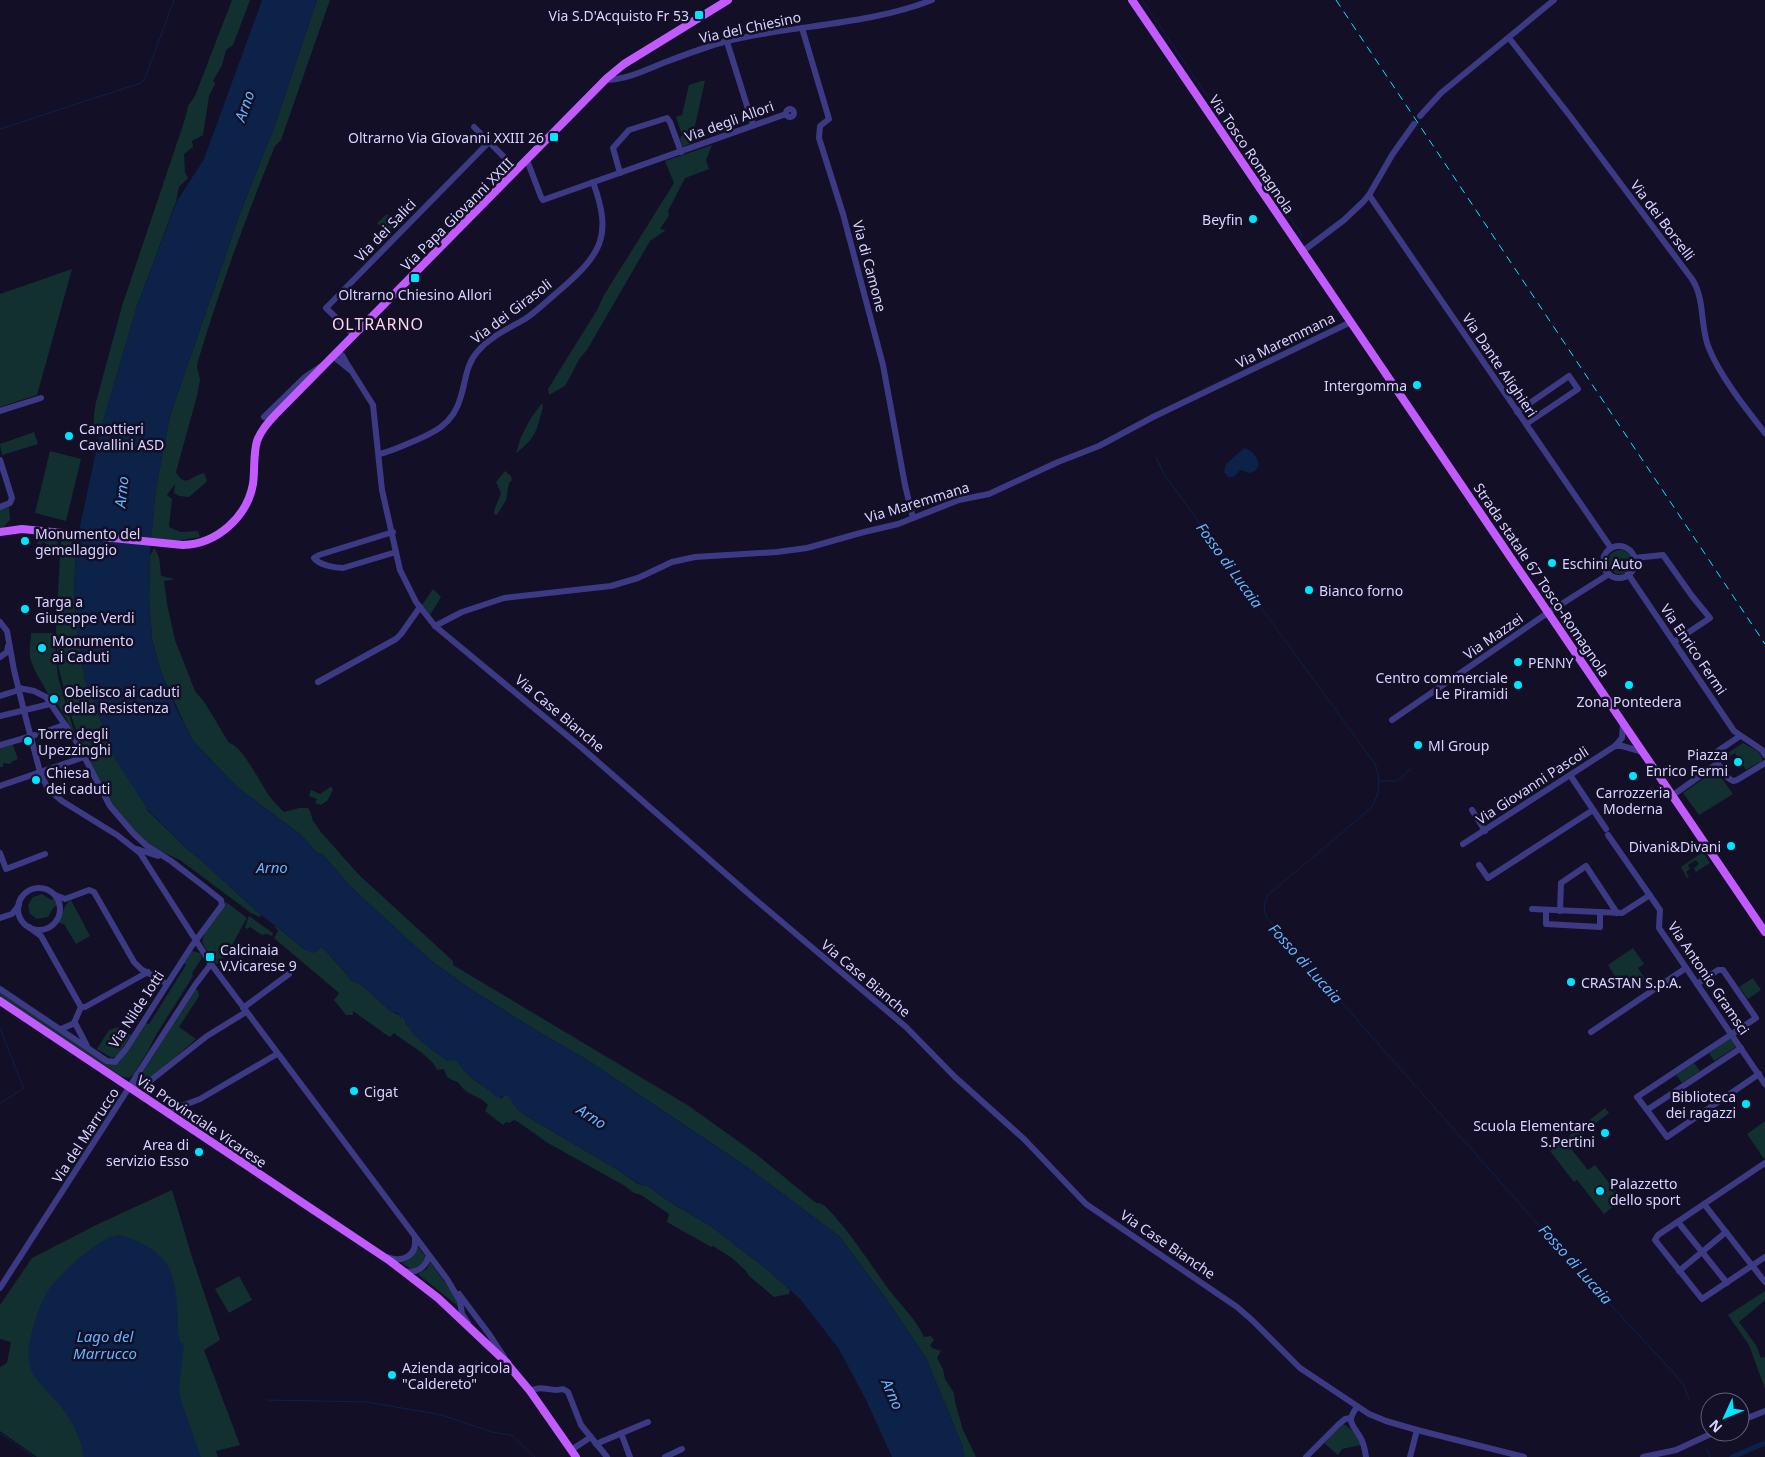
<svg xmlns="http://www.w3.org/2000/svg" width="1765" height="1457" viewBox="0 0 1765 1457" font-family="'Noto Sans',sans-serif">
  <style>
    .green { fill: #12302f }
    .water { fill: #0c2248 }
    .lines { fill: none; stroke-linecap: round; stroke-linejoin: round }
    .stream { stroke: #0c2248; stroke-width: 1 }
    .canal { stroke: #0c2248; stroke-width: 5 }
    .minor { stroke: #3d3a85; stroke-width: 6 }
    .major { stroke: #c25bff; stroke-width: 8 }
    .rail { stroke: #00e5ff; stroke-width: 1; stroke-dasharray: 8 6; stroke-linecap: butt }
    .poi-dot { fill: #00e5ff; stroke: #130f26; stroke-width: 2 }
    .labels { text-anchor: middle; dominant-baseline: central; stroke-width: 5; stroke-linejoin: round; paint-order: stroke }
    .poi-label { font-size: 14px; fill: #d9d4ff; stroke: #130f26; text-anchor: start }
    .street-label { font-size: 14px; fill: #d9d4ff; stroke: #130f26 }
    .water-label { font-size: 15px; font-style: italic; fill: #62b6ff; stroke: #130f26 }
    .quarter-label { font-size: 16px; letter-spacing: 1px; fill: #ffd6f0; stroke: #130f26 }
  </style>
  <rect width="100%" height="100%" fill="#130f26"/>
  <!-- green -->
  <g class="green">
    <polygon points="232,0 250,0 233,45 226,50 222,65 213,81 215,84 209,96 203,135 192,141 193,147 184,154 185,172 188,178 179,187 176,202 136,309 99,436 97,434 93,437 94,414 96,402 122,306 185,119 188,106 195,96"/>
    <path d="M317,0H330L281,140L275,146C246,217 220,288 198,361L197,367L200,379L197,396L176,472C186,489 190,476 204,473L207,481L203,485L189,497L179,496L174,493L175,484L167,495L172,499L169,527L180,532L198,531L200,537L174,541L151,539L156,488L170,416L239,216L276,122Z"/>
    <polygon points="701,81 705,81 691,143 683,147 680,139 682,135 676,117 682,115 689,85"/>
    <polygon points="712,145 706,160 709,169 685,178 668,211 669,215 660,229 666,230 650,241 587,350 580,358 565,386 549,395 548,389 597,310 604,295 674,183 665,161"/>
    <polygon points="387,214 397,224 388,234 377,223"/>
    <polygon points="72,269 37,395 0,407 0,294"/>
    <path d="M542,403C544,409 542,409 541,414C536,434 533,440 516,453L521,437L531,418Z"/>
    <polygon points="34,432 38,444 2,455 0,444"/>
    <polygon points="50,451 81,459 66,521 35,513"/>
    <polygon points="505,471 511,476 512,480 509,483 506,500 497,515 494,514 494,511 501,493 496,482"/>
    <polygon points="9,507 10,520 0,531 0,510"/>
    <polygon points="35,535 58,538 57,552 49,549 50,546 42,542 41,545 37,544 38,541 34,540"/>
    <polygon points="61,538 77,540 74,586 77,632 85,680 148,811 186,848 203,862 261,915 260,917 251,913 180,860 155,849 141,839 112,804 81,744 69,710 58,665 56,629"/>
    <path d="M154,548C161,556 160,567 161,576L175,579L164,581L167,604L175,640L195,691L205,703L229,743C243,746 261,785 270,797C274,802 279,807 284,812L299,808H308L310,811L313,821L321,832L358,874L453,961V965L689,1106L756,1154L816,1203H819L825,1206C850,1231 868,1261 889,1290C901,1305 916,1319 924,1337L931,1336L934,1340L930,1345L932,1348L941,1351L937,1358L943,1369L945,1379L954,1393L955,1402L963,1430L976,1457H964L962,1445L926,1358L887,1300L839,1236L747,1167L589,1061L537,1031L469,988L429,959L351,887L325,857L322,854L317,853L300,834L237,787L193,741L185,725L161,672L152,639L149,600L150,556Z"/>
    <circle cx="1620" cy="562" r="12"/>
    <polygon points="433,589 441,597 430,615 422,605"/>
    <path d="M31,633H54L58,677L76,738L66,724L68,722L56,702L53,705C47,688 34,674 30,657C29,649 31,640 31,633Z"/>
    <polygon points="12,742 18,759 11,762 11,764 3,763 3,767 0,767 0,746"/>
    <polygon points="1743,743 1759,752 1762,758 1762,761 1746,770 1735,753 1721,762 1720,758"/>
    <polygon points="1716,770 1733,794 1699,815 1683,793"/>
    <polygon points="330,787 332,787 333,790 327,801 321,805 315,803 317,799 309,796 311,790 320,794"/>
    <polygon points="1703,852 1710,863 1696,872 1694,868 1699,864 1696,860 1688,865 1690,869 1686,872 1689,877 1687,878 1681,867"/>
    <polygon points="42,894 51,900 55,898 58,904 53,908 48,917 37,919 30,914 28,905 33,897"/>
    <path d="M71,900L90,936L76,944L64,924L58,923C63,915 63,905 71,900Z"/>
    <path d="M226,902L247,918L228,952L217,964C213,958 206,951 203,944C199,935 221,910 226,902Z"/>
    <polygon points="249,916 273,933 272,936 267,934 262,935 250,927 247,929 245,927"/>
    <path d="M276,926L304,949L316,952L321,947L323,948L353,981L360,984L392,1012L404,1017L406,1024L458,1062C468,1078 485,1087 501,1098L507,1094L510,1096L517,1109L528,1117L618,1170L638,1184L648,1186L670,1202L712,1227L768,1270L790,1290L789,1294L774,1297L749,1276L746,1271L732,1258L713,1246L711,1247L667,1222L669,1214L641,1195L634,1193L625,1186L548,1143L518,1122L514,1120L509,1123L506,1122L503,1125L485,1111L488,1105C480,1095 467,1097 458,1082C449,1079 447,1079 444,1069L437,1070C433,1057 406,1043 394,1033L390,1037L388,1036L353,1011V1015H346L334,1000L339,993L274,938L278,931L275,927Z"/>
    <polygon points="1633,948 1644,964 1638,968 1645,979 1633,986 1626,975 1622,978 1623,980 1619,983 1608,965"/>
    <polygon points="192,951 200,953 202,958 192,973 193,976 156,1035 148,1051 136,1070 137,1072 129,1078 121,1076 0,997 0,992 107,1063 115,1065 121,1060 145,1023 149,1024 186,965 184,963"/>
    <polygon points="1753,978 1761,990 1748,999 1739,987"/>
    <polygon points="195,989 198,990 199,996 179,1027 196,1039 149,1080 141,1081 140,1077"/>
    <polygon points="118,1027 131,1035 117,1056 112,1058 97,1049 109,1030"/>
    <polygon points="1730,1038 1736,1047 1714,1061 1709,1053"/>
    <polygon points="1694,1063 1700,1071 1682,1083 1676,1075"/>
    <polygon points="1605,1108 1609,1113 1568,1145 1588,1170 1595,1165 1622,1199 1604,1214 1577,1180 1574,1182 1550,1151"/>
    <polygon points="1765,1121 1765,1158 1764,1159 1747,1134"/>
    <polygon points="172,1190 192,1257 220,1340 204,1350 240,1445 216,1451 218,1457 37,1457 0,1431 0,1367 7,1363 11,1342 0,1339 0,1305 32,1258 98,1224"/>
    <polygon points="418,1247 426,1257 423,1265 413,1270 402,1263 412,1257"/>
    <polygon points="430,1262 455,1296 459,1307 418,1274 427,1269"/>
    <polygon points="239,1276 252,1300 229,1313 215,1289"/>
    <polygon points="1765,1291 1765,1300 1739,1322 1756,1345 1761,1358 1765,1357 1765,1389 1749,1345 1728,1315"/>
    <path d="M1343,1424C1352,1428 1357,1436 1361,1445L1342,1449L1338,1455L1324,1443Z"/>
  </g>
  <!-- water -->
  <g class="water">
    <path d="M262,0H317L276,122L239,216L170,416L156,488L150,552L149,600L152,639L161,672L176,708L193,741L237,787L300,834L317,853L322,854L325,857L351,887L429,959L469,988L537,1031L589,1061L747,1167L839,1236L887,1300L926,1358L962,1445L964,1457H892L867,1402L839,1349L800,1299L768,1270L712,1227L670,1202L648,1186L639,1184L618,1170L528,1117L517,1109L507,1094L498,1098L463,1070L458,1062L454,1060L447,1061C431,1049 410,1037 404,1017L400,1018L398,1013L392,1012L360,984L350,981L348,975L323,948L321,947L316,952L312,953L294,942L289,936L261,915L203,862L186,848L148,810L115,759L85,680L77,632L74,587L77,540L102,424L136,309L177,201L204,159Z"/>
    <path d="M1244,448C1252,450 1258,457 1259,465L1255,471L1250,473L1240,470L1233,477H1228L1224,472L1226,464Z"/>
    <path d="M118,1235C137,1239 160,1250 169,1268C176,1282 177,1303 178,1318C178,1327 178,1333 180,1342L184,1344L179,1389L181,1400L201,1457H84C80,1436 70,1415 55,1400C47,1390 34,1380 30,1367C24,1348 38,1306 48,1291C60,1273 98,1238 118,1235Z"/>
  </g>
  <g class="lines">
    <!-- stream -->
    <g class="stream">
      <polyline points="1142,0 1303,237"/>
      <polyline points="0,129 141,83 145,78 174,0"/>
      <path d="M1156,457L1164,474L1375,764C1381,778 1380,795 1371,808L1268,895C1264,902 1263,910 1267,918L1580,1272L1673,1372L1684,1386L1689,1399"/>
      <polyline points="1379,781 1397,781 1411,769"/>
      <polyline points="0,1028 23,1087 23,1089 0,1103"/>
      <polyline points="267,1400 367,1402 442,1415 492,1432 511,1435 535,1457"/>
      <polyline points="0,1433 34,1457"/>
      <polyline points="1707,1449 1710,1457"/>
    </g>
    <!-- canal -->
    <polyline class="canal" points="1732,1457 1765,1443"/>
    <!-- minor -->
    <g class="minor">
      <polyline points="802,28 829,119 820,126 819,138 843,214 883,365 905,485 913,518"/>
      <path d="M1509,38L1570,116L1692,279C1705,299 1700,324 1708,346C1719,375 1746,409 1765,433"/>
      <polyline points="727,42 753,125"/>
      <path d="M605,80C625,80 644,71 663,63C684,55 705,47 727,41C794,25 869,25 932,0"/>
      <circle cx="790" cy="113" r="4"/>
      <polyline points="1420,116 1441,93 1554,0"/>
      <polyline points="474,127 517,170"/>
      <polyline points="527,160 541,197 543,200 786,114"/>
      <polyline points="620,173 613,148 629,130 667,118 670,122 681,152"/>
      <polyline points="1369,195 1611,548"/>
      <polyline points="1303,251 1344,220 1363,202 1369,195 1392,155 1414,124"/>
      <polyline points="354,335 326,308 489,142"/>
      <polyline points="336,353 342,355 346,362 373,405 382,490 400,570 416,602 435,626 582,748 750,895 906,1027 955,1077 1024,1139 1086,1204 1237,1307 1252,1320 1300,1368 1369,1414 1386,1421 1417,1430 1524,1457"/>
      <polyline points="333,356 350,370"/>
      <polyline points="0,411 41,398"/>
      <polyline points="1517,412 1569,376 1578,389 1526,424"/>
      <polyline points="264,417 305,377 323,365"/>
      <path d="M379,454C389,452 398,448 407,444C432,434 454,425 461,396C466,380 466,364 478,351C491,336 508,329 525,319C537,311 548,300 560,290C601,254 613,237 593,182"/>
      <polyline points="0,460 12,498 10,503 0,507"/>
      <path d="M393,532L319,555L314,558C319,565 335,568 343,568L396,552"/>
      <circle cx="1619" cy="562" r="16"/>
      <polyline points="1634,558 1663,555 1692,596 1710,618 1674,642"/>
      <polyline points="1628,574 1734,731 1762,750 1765,755"/>
      <polyline points="0,622 7,631 14,670 24,711 40,772 48,789 62,801 117,835 140,853 211,964 447,1279 460,1301 462,1314 468,1323"/>
      <polyline points="435,626 462,612 504,598 611,586 638,578 672,562 695,557 777,552 807,548 864,532 898,524 959,500 989,494 1058,462 1099,446 1153,417 1351,322"/>
      <polyline points="0,657 7,652 8,646"/>
      <polyline points="318,682 396,639 401,634 420,607"/>
      <polyline points="0,696 19,690"/>
      <polyline points="0,716 50,704"/>
      <polyline points="1392,720 1549,612 1609,574"/>
      <polyline points="41,733 64,725"/>
      <polyline points="1740,736 1712,755 1728,778 1733,781 1737,780 1765,763"/>
      <polyline points="0,745 35,735"/>
      <polyline points="1615,746 1622,746 1643,752"/>
      <polyline points="1570,775 1606,829"/>
      <polyline points="0,786 84,757"/>
      <polyline points="1673,795 1718,763"/>
      <polyline points="1472,810 1485,831"/>
      <polyline points="1608,835 1660,910 1659,928 1765,1084"/>
      <polyline points="1463,844 1615,746 1622,738 1623,723"/>
      <polyline points="137,849 158,856"/>
      <polyline points="0,853 6,869 45,854"/>
      <polyline points="1479,865 1488,878 1593,810"/>
      <circle cx="39" cy="909" r="21"/>
      <polyline points="55,895 65,899 89,890 94,892 134,962 141,969 167,984"/>
      <polyline points="1532,909 1622,913 1650,895"/>
      <polyline points="1546,910 1546,924 1600,927 1600,913"/>
      <polyline points="1560,911 1561,883 1586,866 1617,913"/>
      <polyline points="0,918 12,914 19,905"/>
      <polyline points="29,927 41,936 81,1007 85,1007 148,972"/>
      <polyline points="1697,984 1718,970 1723,970 1756,1018 1637,1097 1647,1110 1741,1048"/>
      <polyline points="0,989 107,1061 115,1062 126,1049 191,947 222,905 221,900 206,888 171,861 147,846 134,834 110,806 76,741 46,697 34,691 19,688"/>
      <polyline points="243,1008 289,974"/>
      <polyline points="74,1023 81,1007"/>
      <polyline points="61,1029 75,1023 87,1046"/>
      <polyline points="1591,1032 1686,968"/>
      <polyline points="131,1087 150,1081 207,1036 246,1012"/>
      <polyline points="1647,1110 1667,1137 1759,1074"/>
      <polyline points="166,1112 200,1099 277,1054"/>
      <polyline points="1765,1163 1658,1235 1655,1240 1702,1299 1765,1257"/>
      <polyline points="1704,1204 1765,1282"/>
      <polyline points="1678,1222 1727,1283"/>
      <path d="M387,1257C402,1263 417,1256 415,1239"/>
      <path d="M404,1271C416,1274 425,1268 429,1256"/>
      <polyline points="1679,1271 1726,1232"/>
      <polyline points="0,1288 195,985 211,964"/>
      <polyline points="459,1294 489,1334 504,1357"/>
      <path d="M530,1391C543,1384 551,1393 563,1389L568,1392L581,1425L607,1457"/>
      <path d="M1357,1407C1346,1422 1352,1423 1360,1437C1364,1443 1365,1450 1366,1457"/>
      <polyline points="1740,1421 1765,1411"/>
      <polyline points="621,1433 630,1457"/>
      <polyline points="596,1444 648,1422"/>
      <polyline points="571,1450 591,1437"/>
      <polyline points="665,1457 682,1449"/>
      <polyline points="1306,1457 1339,1424 1345,1419 1351,1418"/>
      <polyline points="1410,1457 1417,1430"/>
      <polyline points="1643,1457 1676,1450 1715,1432"/>
    </g>
    <!-- major -->
    <g class="major">
      <polyline points="1132,0 1765,932"/>
      <path d="M0,532L22,529L183,545C217,544 247,517 253,484C255,470 253,455 257,441C261,430 269,421 277,413L607,78L624,64L728,0"/>
      <polyline points="0,1001 390,1261 438,1298 507,1363"/>
      <polyline points="504,1360 530,1391 576,1457"/>
    </g>
    <!-- rail -->
    <polyline class="rail" points="1336,0 1765,644"/>
  </g>
  <!-- markers -->
  <g class="poi-dot">
    <rect x="694" y="10" width="10" height="10" rx="2.5"/>
    <rect x="549" y="132" width="10" height="10" rx="2.5"/>
    <circle cx="1253" cy="219" r="5"/>
    <rect x="410" y="273" width="10" height="10" rx="2.5"/>
    <circle cx="1417" cy="385" r="5"/>
    <circle cx="69" cy="436" r="5"/>
    <circle cx="25" cy="541" r="5"/>
    <circle cx="1552" cy="563" r="5"/>
    <circle cx="1309" cy="590" r="5"/>
    <circle cx="25" cy="609" r="5"/>
    <circle cx="42" cy="648" r="5"/>
    <circle cx="1518" cy="662" r="5"/>
    <circle cx="1518" cy="685" r="5"/>
    <circle cx="1629" cy="685" r="5"/>
    <circle cx="54" cy="699" r="5"/>
    <circle cx="28" cy="741" r="5"/>
    <circle cx="1418" cy="745" r="5"/>
    <circle cx="1738" cy="762" r="5"/>
    <circle cx="1633" cy="776" r="5"/>
    <circle cx="36" cy="780" r="5"/>
    <circle cx="1731" cy="846" r="5"/>
    <rect x="205" y="952" width="10" height="10" rx="2.5"/>
    <circle cx="1571" cy="982" r="5"/>
    <circle cx="354" cy="1091" r="5"/>
    <circle cx="1746" cy="1104" r="5"/>
    <circle cx="1605" cy="1133" r="5"/>
    <circle cx="199" cy="1152" r="5"/>
    <circle cx="1600" cy="1191" r="5"/>
    <circle cx="392" cy="1375" r="5"/>
  </g>
  <g class="labels">
    <!-- poi labels -->
    <g class="poi-label">
      <text x="689" y="15" text-anchor="end">Via S.D'Acquisto Fr 53</text>
      <text x="544" y="137" text-anchor="end">Oltrarno Via GIovanni XXIII 26</text>
      <text x="1243" y="219" text-anchor="end">Beyfin</text>
      <text x="415" y="294" text-anchor="middle">Oltrarno Chiesino Allori</text>
      <text x="1407" y="385" text-anchor="end">Intergomma</text>
      <text x="79" y="428">Canottieri<tspan x="79" dy="16">Cavallini ASD</tspan></text>
      <text x="35" y="533">Monumento del<tspan x="35" dy="16">gemellaggio</tspan></text>
      <text x="1562" y="563">Eschini Auto</text>
      <text x="1319" y="590">Bianco forno</text>
      <text x="35" y="601">Targa a<tspan x="35" dy="16">Giuseppe Verdi</tspan></text>
      <text x="52" y="640">Monumento<tspan x="52" dy="16">ai Caduti</tspan></text>
      <text x="1528" y="662">PENNY</text>
      <text x="1508" y="677" text-anchor="end">Centro commerciale<tspan x="1508" dy="16">Le Piramidi</tspan></text>
      <text x="64" y="691">Obelisco ai caduti<tspan x="64" dy="16">della Resistenza</tspan></text>
      <text x="1629" y="701" text-anchor="middle">Zona Pontedera</text>
      <text x="38" y="733">Torre degli<tspan x="38" dy="16">Upezzinghi</tspan></text>
      <text x="1428" y="745">Ml Group</text>
      <text x="1728" y="754" text-anchor="end">Piazza<tspan x="1728" dy="16">Enrico Fermi</tspan></text>
      <text x="46" y="772">Chiesa<tspan x="46" dy="16">dei caduti</tspan></text>
      <text x="1633" y="792" text-anchor="middle">Carrozzeria<tspan x="1633" dy="16">Moderna</tspan></text>
      <text x="1721" y="846" text-anchor="end">Divani&amp;Divani</text>
      <text x="220" y="949">Calcinaia<tspan x="220" dy="16">V.Vicarese 9</tspan></text>
      <text x="1581" y="982">CRASTAN S.p.A.</text>
      <text x="364" y="1091">Cigat</text>
      <text x="1736" y="1096" text-anchor="end">Biblioteca<tspan x="1736" dy="16">dei ragazzi</tspan></text>
      <text x="1595" y="1125" text-anchor="end">Scuola Elementare<tspan x="1595" dy="16">S.Pertini</tspan></text>
      <text x="189" y="1144" text-anchor="end">Area di<tspan x="189" dy="16">servizio Esso</tspan></text>
      <text x="1610" y="1183">Palazzetto<tspan x="1610" dy="16">dello sport</tspan></text>
      <text x="402" y="1367">Azienda agricola<tspan x="402" dy="16">"Caldereto"</tspan></text>
    </g>
    <!-- street labels -->
    <g class="street-label">
      <text transform="translate(750 27) rotate(-12)">Via del Chiesino</text>
      <text transform="translate(729 121) rotate(-20)">Via degli Allori</text>
      <text transform="translate(1252 154) rotate(56)">Via Tosco Romagnola</text>
      <text transform="translate(457 214) rotate(-45)">Via Papa Giovanni XXIII</text>
      <text transform="translate(1663 220) rotate(53)">Via dei Borselli</text>
      <text transform="translate(385 230) rotate(-46)">Via dei Salici</text>
      <text transform="translate(870 266) rotate(75)">Via di Camone</text>
      <text transform="translate(511 311) rotate(-37)">Via dei Girasoli</text>
      <text transform="translate(1285 340) rotate(-26)">Via Maremmana</text>
      <text transform="translate(1500 365) rotate(56)">Via Dante Alighieri</text>
      <text transform="translate(917 502) rotate(-17)">Via Maremmana</text>
      <text transform="translate(1542 580) rotate(56)">Strada statale 67 Tosco-Romagnola</text>
      <text transform="translate(1493 636) rotate(-35)">Via Mazzei</text>
      <text transform="translate(1694 649) rotate(56)">Via Enrico Fermi</text>
      <text transform="translate(560 713) rotate(40)">Via Case Bianche</text>
      <text transform="translate(1532 785) rotate(-33)">Via Giovanni Pascoli</text>
      <text transform="translate(866 978) rotate(40)">Via Case Bianche</text>
      <text transform="translate(1709 978) rotate(56)">Via Antonio Gramsci</text>
      <text transform="translate(136 1009) rotate(-57)">Via Nilde Iotti</text>
      <text transform="translate(202 1121) rotate(34)">Via Provinciale Vicarese</text>
      <text transform="translate(85 1135) rotate(-57)">Via del Marrucco</text>
      <text transform="translate(1168 1244) rotate(34)">Via Case Bianche</text>
    </g>
    <!-- water labels -->
    <g class="water-label">
      <text transform="translate(244 106) rotate(-71)">Arno</text>
      <text transform="translate(121 492) rotate(-84)">Arno</text>
      <text transform="translate(1230 565) rotate(54)">Fosso di Lucaia</text>
      <text x="272" y="867">Arno</text>
      <text transform="translate(1306 963) rotate(48)">Fosso di Lucaia</text>
      <text transform="translate(592 1116) rotate(33)">Arno</text>
      <text transform="translate(1576 1264) rotate(48)">Fosso di Lucaia</text>
      <text x="105" y="1336">Lago del<tspan x="105" dy="17">Marrucco</tspan></text>
      <text transform="translate(893 1394) rotate(66)">Arno</text>
    </g>
    <!-- quarter labels -->
    <g class="quarter-label">
      <text x="378" y="324">OLTRARNO</text>
    </g>
  </g>
  <!-- north arrow -->
  <g transform="translate(1725 1417) rotate(226)"><circle r="24" fill="#130f26" stroke="#625e7d"/>
  <path d="M0-4L9 19L0 12L-9 19Z" fill="#00e5ff"/>
  <text y="-8" font-size="14" font-weight="bold" text-anchor="middle" fill="#d9d4ff">N</text>
  </g>
</svg>
